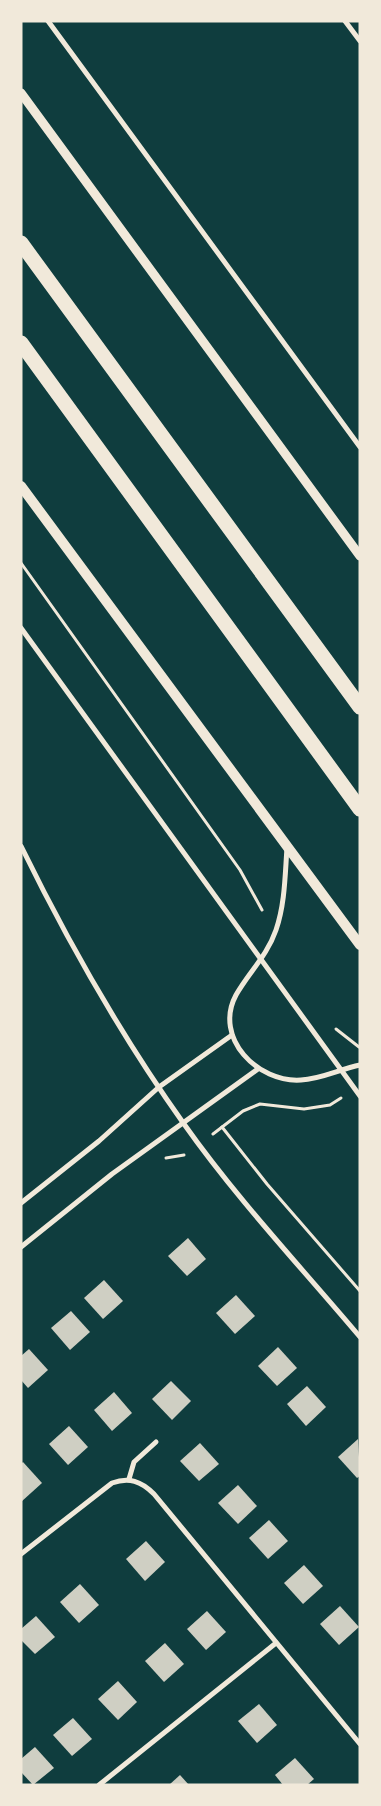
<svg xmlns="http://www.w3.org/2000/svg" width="381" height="1806" viewBox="0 0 381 1806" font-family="'PT Sans',sans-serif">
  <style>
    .building { fill: #cfcfc3 }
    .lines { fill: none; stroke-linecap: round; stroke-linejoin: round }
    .path { stroke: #f1e9da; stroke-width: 3 }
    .minor { stroke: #f1e9da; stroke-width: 5 }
    .tertiary { stroke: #f1e9da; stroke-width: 9 }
    .secondary { stroke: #f1e9da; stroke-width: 10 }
    .motorway { stroke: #f1e9da; stroke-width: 15 }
  </style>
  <rect width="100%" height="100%" fill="#0f3d3e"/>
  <!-- building -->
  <g class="building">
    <polygon points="188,1238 206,1259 187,1276 168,1256"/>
    <polygon points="104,1280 123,1301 103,1319 84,1298"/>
    <polygon points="236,1295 255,1316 235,1334 216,1313"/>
    <polygon points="71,1311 90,1332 70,1350 51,1328"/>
    <polygon points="278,1347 297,1368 277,1386 258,1366"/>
    <polygon points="29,1349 48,1370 28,1388 21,1380 21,1356"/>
    <polygon points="171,1381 191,1401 172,1420 152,1399"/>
    <polygon points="307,1386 326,1407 306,1426 287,1404"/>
    <polygon points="114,1392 132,1413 112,1431 94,1410"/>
    <polygon points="69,1426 88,1447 68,1465 49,1444"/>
    <polygon points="358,1439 360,1476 357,1478 338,1457"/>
    <polygon points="200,1443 219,1464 199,1481 180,1461"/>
    <polygon points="23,1462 42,1483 21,1502 21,1464"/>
    <polygon points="238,1485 257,1506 238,1524 218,1503"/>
    <polygon points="269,1520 288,1541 268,1559 249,1538"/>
    <polygon points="146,1541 165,1562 145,1581 126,1559"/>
    <polygon points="304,1565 323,1586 303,1604 284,1583"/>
    <polygon points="80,1584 99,1605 79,1623 60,1602"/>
    <polygon points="340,1606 359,1627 339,1645 320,1624"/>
    <polygon points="207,1611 226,1632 206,1650 187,1629"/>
    <polygon points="36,1616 55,1637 35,1654 21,1640 21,1629"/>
    <polygon points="165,1643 184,1664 164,1682 145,1661"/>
    <polygon points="118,1681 137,1702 118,1720 98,1699"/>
    <polygon points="259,1704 277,1725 257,1743 238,1721"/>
    <polygon points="73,1718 92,1739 72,1756 53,1735"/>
    <polygon points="35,1747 54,1768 33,1785 21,1772 21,1759"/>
    <polygon points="295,1758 314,1779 307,1785 283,1785 275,1775"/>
    <polygon points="180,1775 189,1785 169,1785"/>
  </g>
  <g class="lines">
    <!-- path -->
    <g class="path">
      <polyline points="21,563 240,870 262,910"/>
      <polyline points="336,1029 359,1047"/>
      <polyline points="222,1127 267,1184 360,1291"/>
      <polyline points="213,1134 243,1111 260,1104 304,1109 330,1105 341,1098"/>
      <polyline points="166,1158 184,1155"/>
    </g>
    <!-- minor -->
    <g class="minor">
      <polyline points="48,21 360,447"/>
      <polyline points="345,21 360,41"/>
      <polyline points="21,628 360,1096"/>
      <path d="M21,846C68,942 122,1037 184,1124C237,1199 301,1267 360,1337"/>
      <path d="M287,848C285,875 285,904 276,930C267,956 249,972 236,995C213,1038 258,1083 301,1080C321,1079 340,1069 360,1065"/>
      <polyline points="21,1203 99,1141 159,1087 232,1035"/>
      <polyline points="21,1247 112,1174 258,1069"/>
      <polyline points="129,1479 134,1462 156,1442"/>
      <path d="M21,1554L112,1483C129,1477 141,1481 154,1494L360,1744"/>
      <polyline points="99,1785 276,1643"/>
    </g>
    <!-- tertiary -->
    <polyline class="tertiary" points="21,93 360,556"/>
    <!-- secondary -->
    <polyline class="secondary" points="21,486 360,945"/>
    <!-- motorway -->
    <g class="motorway">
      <polyline points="21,243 360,707"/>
      <polyline points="21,343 360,809"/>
    </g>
  </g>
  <!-- border -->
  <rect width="381" height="1806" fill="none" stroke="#f1e9da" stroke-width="45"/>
</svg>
